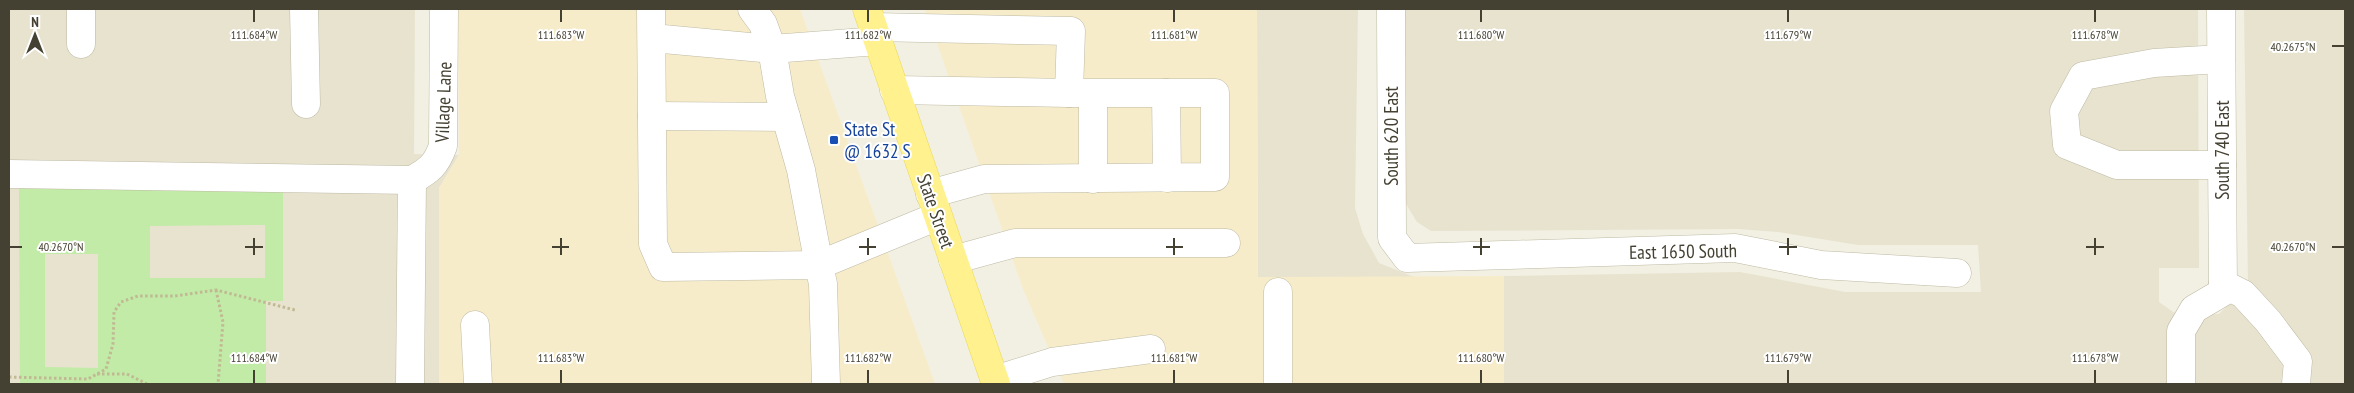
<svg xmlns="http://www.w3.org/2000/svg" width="2354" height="393" viewBox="0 0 2354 393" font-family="'PT Sans Narrow',sans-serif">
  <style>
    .residential { fill: #e7e3cf }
    .commercial { fill: #f7ecca }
    .green { fill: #c1eba6; fill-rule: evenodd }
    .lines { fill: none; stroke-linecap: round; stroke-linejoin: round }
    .minor-casing { stroke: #bebaa4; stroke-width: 29 }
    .major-casing { stroke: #ecd856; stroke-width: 29 }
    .path { stroke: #c1b994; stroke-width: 3; stroke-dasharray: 2.5 2.5; stroke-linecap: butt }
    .minor { stroke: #fff; stroke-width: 28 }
    .major { stroke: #fff28e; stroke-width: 28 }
    .ticks { fill: none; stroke: #444032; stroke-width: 2 }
    .transit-dot { fill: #1a4fb4; stroke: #fff; stroke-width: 2 }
    .labels { text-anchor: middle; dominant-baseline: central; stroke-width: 4; stroke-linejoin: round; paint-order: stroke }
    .street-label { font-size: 19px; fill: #444032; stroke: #fff }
    .transit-label { font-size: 19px; fill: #164399; stroke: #fff; text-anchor: start }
    .ticks-label { font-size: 12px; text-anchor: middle; fill: #444032; stroke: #fff; stroke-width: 4; stroke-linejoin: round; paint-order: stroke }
  </style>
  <rect width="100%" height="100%" fill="#f2f0e2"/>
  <!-- residential -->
  <g class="residential">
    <polygon points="9,9 415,9 414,154 459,155 439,188 439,384 9,384"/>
    <polygon points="1257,9 1358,9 1355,208 1363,234 1379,263 1414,277 1258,277"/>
    <polygon points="1401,9 2198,9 2199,268 2159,268 2159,302 2179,316 2219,314 2248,285 2244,9 2345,9 2345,384 1504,384 1504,276 1740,272 1845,292 1981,292 1978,245 1858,245 1778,232 1738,229 1431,231 1417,222 1406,204"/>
  </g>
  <!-- commercial -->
  <g class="commercial">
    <polygon points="458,9 800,9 935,384 439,384 439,188 459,155"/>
    <polygon points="925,9 1257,9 1258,277 1504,276 1504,384 1064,384 1023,289"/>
  </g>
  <!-- green -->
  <path class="green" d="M283,185V301H266V384H20L19,186ZM265,225V278H150V226ZM45,254H98V368L45,367Z"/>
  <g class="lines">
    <!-- minor casing -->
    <g class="minor-casing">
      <g id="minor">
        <polyline points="304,9 306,104"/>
        <polyline points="651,9 653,244 663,267 819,265 823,284 826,384"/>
        <polyline points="752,9 763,24 772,49 780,96 801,170 819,265 938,216"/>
        <polyline points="1391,9 1392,238 1407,258 1735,248 1821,265 1957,273"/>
        <polyline points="873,27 1071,31 1069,93 894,90"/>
        <polyline points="652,38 772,49 878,41"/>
        <polyline points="81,44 81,9"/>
        <polyline points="2221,59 2154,63 2083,76 2064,111 2067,145 2117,165 2222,165"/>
        <polyline points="1166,93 1167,178"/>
        <polyline points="652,116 786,117"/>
        <polyline points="9,174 412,180"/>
        <polyline points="1093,179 1093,94"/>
        <path d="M412,180C430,170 436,165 443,146L444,9"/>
        <polyline points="930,194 984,179 1215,177 1215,93 1069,93"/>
        <polyline points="953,260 1015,243 1226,243"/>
        <polyline points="2223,284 2243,294 2268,321 2298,361 2296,384"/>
        <polyline points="1278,292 1278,384"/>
        <polyline points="475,325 478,384"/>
        <polyline points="995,380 1052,362 1151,349"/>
        <polyline points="410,384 412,180"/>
        <polyline points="2181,384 2181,331 2194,309 2223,292 2221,9"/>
      </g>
    </g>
    <!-- major casing -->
    <g class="major-casing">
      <polyline id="major" points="867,9 996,384"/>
    </g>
    <!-- path -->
    <g class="path">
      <polyline points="216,290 223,322 218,384"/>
      <polyline points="97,374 127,374 147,384"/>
      <polyline points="9,377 88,379 106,369 113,344 114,312 121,302 138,296 175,296 216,290 295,310"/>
    </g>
    <!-- minor -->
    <use href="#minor" class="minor"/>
    <!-- major -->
    <use href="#major" class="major"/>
  </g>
  <!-- ticks -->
  <path class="ticks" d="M254,10V22M561,10V22M868,10V22M1174,10V22M1481,10V22M1788,10V22M2095,10V22M2332,46H2344M254,238V255M561,238V255M868,238V255M1174,238V255M1481,238V255M1788,238V255M2095,238V255M10,247H22M245,247H263M552,247H569M859,247H876M1166,247H1183M1473,247H1490M1779,247H1797M2086,247H2104M2332,247H2344M254,370V383M561,370V383M868,370V383M1174,370V383M1481,370V383M1788,370V383M2095,370V383"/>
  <!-- markers -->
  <rect class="transit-dot" x="829" y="135" width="10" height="10" rx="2.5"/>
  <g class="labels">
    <!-- street labels -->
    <g class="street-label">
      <text transform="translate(443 102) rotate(-88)">Village Lane</text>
      <text transform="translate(1391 136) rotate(-90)">South 620 East</text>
      <text transform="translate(2222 150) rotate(-90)">South 740 East</text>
      <text transform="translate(936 211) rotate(71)">State Street</text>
      <text transform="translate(1683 251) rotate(-1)">East 1650 South</text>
    </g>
    <!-- transit labels -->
    <g class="transit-label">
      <text x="844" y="129">State St<tspan x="844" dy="22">@ 1632 S</tspan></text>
    </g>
  </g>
  <g class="ticks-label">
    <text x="254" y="39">111.684°W</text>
    <text x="561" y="39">111.683°W</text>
    <text x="868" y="39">111.682°W</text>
    <text x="1174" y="39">111.681°W</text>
    <text x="1481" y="39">111.680°W</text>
    <text x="1788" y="39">111.679°W</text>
    <text x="2095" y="39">111.678°W</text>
    <text x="2293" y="51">40.2675°N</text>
    <text x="61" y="251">40.2670°N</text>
    <text x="2293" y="251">40.2670°N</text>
    <text x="254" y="362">111.684°W</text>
    <text x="561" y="362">111.683°W</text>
    <text x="868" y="362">111.682°W</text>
    <text x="1174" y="362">111.681°W</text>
    <text x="1481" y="362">111.680°W</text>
    <text x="1788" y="362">111.679°W</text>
    <text x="2095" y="362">111.678°W</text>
  </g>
  <!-- border -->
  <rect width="2354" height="393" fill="none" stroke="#444032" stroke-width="20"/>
  <!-- north arrow -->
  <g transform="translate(35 35)" stroke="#ffffff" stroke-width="4" paint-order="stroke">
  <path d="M0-4L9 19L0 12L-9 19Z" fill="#444032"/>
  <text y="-8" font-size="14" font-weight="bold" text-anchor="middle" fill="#444032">N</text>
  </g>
</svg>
